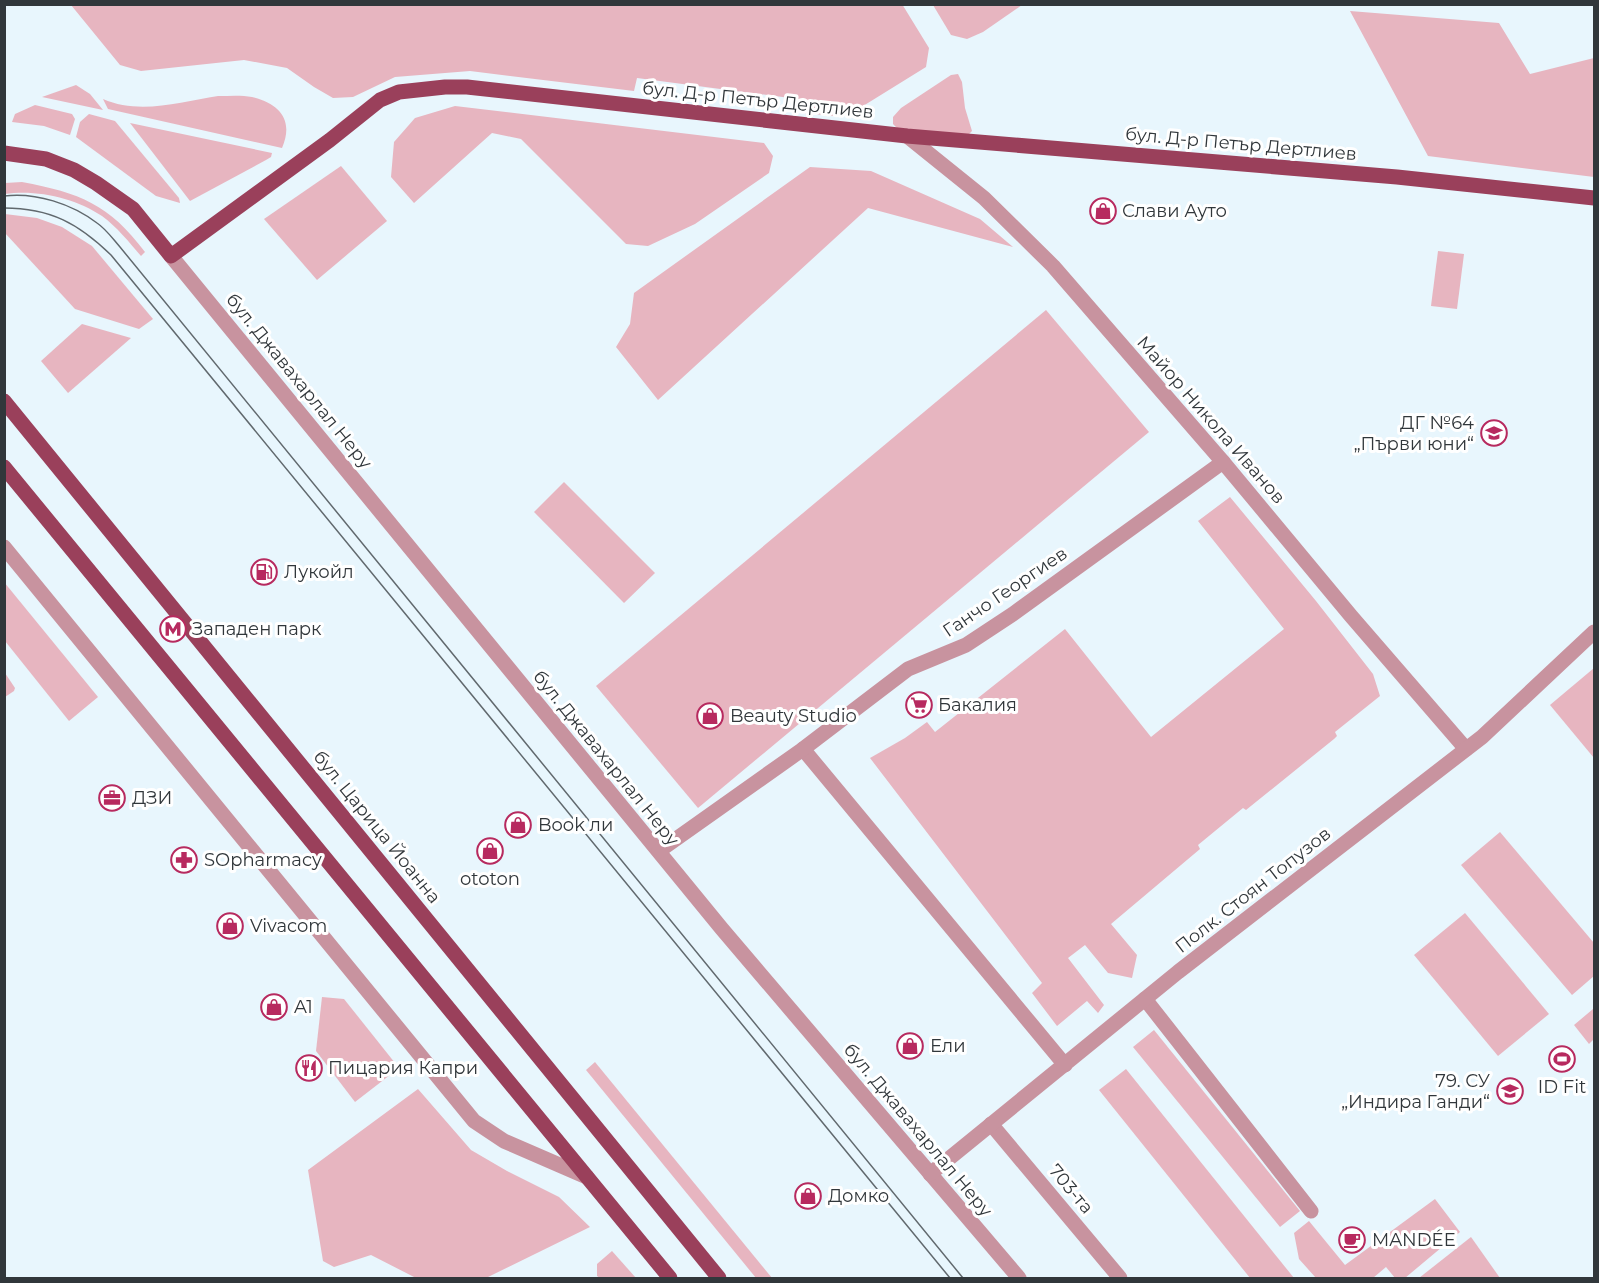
<svg xmlns="http://www.w3.org/2000/svg" width="1599" height="1283" viewBox="0 0 1599 1283" font-family="Montserrat,sans-serif">
  <style>
    .green { fill: #e7b5c0 }
    .lines { fill: none; stroke-linecap: round; stroke-linejoin: round }
    .minor { stroke: #c8939f; stroke-width: 15 }
    .major { stroke: #9a405b; stroke-width: 15 }
    .tram { stroke: #61696e; stroke-width: 1.5 }
    .labels { text-anchor: middle; dominant-baseline: central; stroke-width: 6; stroke-linejoin: round; paint-order: stroke }
    .street-label { font-size: 18px; fill: #31373b; stroke: #fff }
    .poi-label { font-size: 18px; fill: #31373b; stroke: #fff; text-anchor: start }
  </style>
  <rect width="100%" height="100%" fill="#e8f6fd"/>
  <!-- green -->
  <g class="green">
    <polygon points="902,4 929,48 926,67 855,111 833,116 804,113 805,100 637,78 634,91 470,71 395,77 353,97 333,98 314,87 287,68 244,60 141,71 120,65 71,5"/>
    <polygon points="933,5 1022,5 983,32 967,39 951,35"/>
    <polygon points="1350,11 1499,23 1530,74 1594,58 1594,177 1428,156"/>
    <polygon points="958,74 962,82 965,108 972,131 967,136 899,130 893,124 893,117 901,108 951,75"/>
    <polygon points="76,85 90,94 103,110 42,97"/>
    <path d="M218,96C229,96 242,95 252,97C280,104 294,120 282,148L108,109L103,99C139,115 181,102 218,96Z"/>
    <polygon points="35,105 72,114 75,119 70,135 44,126 12,122 15,114"/>
    <polygon points="455,106 764,143 773,156 769,173 695,224 648,246 626,244 521,139 492,133 414,203 391,177 394,142 415,118"/>
    <polygon points="89,114 115,121 179,198 180,203 156,196 76,137 80,122"/>
    <polygon points="130,123 272,153 271,157 266,160 190,201"/>
    <polygon points="341,166 387,221 317,280 264,219"/>
    <polygon points="810,167 871,171 980,219 1013,247 868,208 658,400 616,347 630,324 634,293"/>
    <path d="M22,182C80,193 109,204 145,252L141,256C129,242 117,227 102,216C76,198 36,189 5,194V183Z"/>
    <polygon points="5,214 37,218 62,227 92,246 153,319 139,329 75,309 5,233"/>
    <polygon points="1438,251 1464,254 1457,309 1431,306"/>
    <polygon points="1046,310 1149,432 698,808 596,686"/>
    <polygon points="82,324 131,338 68,393 41,361"/>
    <polygon points="564,482 655,573 624,603 534,512"/>
    <polygon points="1230,497 1316,601 1373,674 1380,696 1335,732 1337,736 1334,739 1246,810 1243,808 1198,845 1200,849 1111,924 1137,955 1132,978 1108,973 1085,945 1068,958 1104,1005 1098,1013 1087,1001 1057,1026 1032,993 1042,983 870,758 905,738 927,722 935,732 1065,629 1151,737 1284,629 1198,521"/>
    <polygon points="4,582 98,697 69,721 5,641"/>
    <polygon points="1594,668 1594,758 1550,705"/>
    <polygon points="5,673 15,688 14,691 5,697"/>
    <polygon points="1500,832 1594,943 1594,976 1572,995 1461,865"/>
    <polygon points="1465,913 1549,1014 1498,1056 1414,955"/>
    <polygon points="322,997 344,999 399,1068 355,1102 316,1051"/>
    <polygon points="1593,1009 1594,1039 1589,1044 1574,1025"/>
    <polygon points="1154,1030 1300,1211 1280,1227 1133,1047"/>
    <polygon points="595,1062 772,1278 756,1278 586,1070"/>
    <polygon points="1126,1069 1294,1278 1250,1278 1099,1090"/>
    <polygon points="418,1089 471,1150 507,1171 559,1197 590,1227 486,1278 416,1278 371,1255 334,1267 323,1261 308,1170"/>
    <polygon points="1435,1199 1460,1232 1405,1278 1395,1278 1386,1267 1373,1278 1316,1278 1299,1259 1294,1233 1309,1221 1345,1265"/>
    <polygon points="1471,1237 1500,1278 1419,1278"/>
    <polygon points="612,1251 636,1278 600,1278 597,1276 597,1264"/>
  </g>
  <g class="lines">
    <!-- minor -->
    <g class="minor">
      <polyline points="907,136 984,198 1053,266 1223,462 1351,616 1466,749"/>
      <polyline points="171,256 722,929 1019,1278"/>
      <polyline points="4,547 474,1121 504,1141 587,1177"/>
      <polyline points="803,749 1065,1065"/>
      <polyline points="659,851 803,749 908,669 966,645 1013,614 1223,462"/>
      <polyline points="1145,999 1311,1211"/>
      <polyline points="991,1124 1120,1278"/>
      <polyline points="930,1174 1178,972 1482,737 1594,632"/>
    </g>
    <!-- major -->
    <g class="major">
      <polyline points="4,153 46,159 74,170 96,183 133,209 171,256 330,140 380,100 399,92 445,87 467,87 907,136 1397,177 1594,198"/>
      <polyline points="4,401 719,1278"/>
      <polyline points="4,467 670,1278"/>
    </g>
    <!-- tram -->
    <g class="tram">
      <path d="M4,196C36,192 72,204 97,223C106,229 113,239 120,247L963,1278"/>
      <path d="M4,208C51,208 79,224 111,255L950,1278"/>
    </g>
  </g>
  <!-- icons -->
  <defs>
    <g id="shop-ring" transform="scale(1.35)"><circle r="9.5" fill="#fff" stroke="#b72a5f" stroke-width="1.5"/><path d="M-5-2.5h2.3a2.7 3.5 0 0 1 5.4 0H5L5.5 6h-11ZM-1.5-2.5h3a1.5 2.3 0 0 0-3 0Z" fill="#b72a5f"/></g>
    <g id="school-ring" transform="scale(1.35)"><circle r="9.5" fill="#fff" stroke="#b72a5f" stroke-width="1.5"/><path d="M0-5L7-2L0 1L-7-2ZM-4 1L0 2.5L4 1V4Q0 6-4 4Z" fill="#b72a5f"/></g>
    <g id="fuel-ring" transform="scale(1.35)"><circle r="9.5" fill="#fff" stroke="#b72a5f" stroke-width="1.5"/><path d="M-5.5-6h7V0h2V4h1.3V-2.5L3-4.5l.8-.8L6-3V5H2.5V1h-1V6h-7ZM-4.2-4.7v3.2H.2V-4.7Z" fill="#b72a5f"/></g>
    <g id="metro-ring" transform="scale(1.35)"><circle r="9.5" fill="#fff" stroke="#b72a5f" stroke-width="1.5"/><path d="M-5.5 5V-5H-3L0 0L3-5H5.5V5H3V-.5L0 4L-3-.5V5Z" fill="#b72a5f"/></g>
    <g id="supermarket-ring" transform="scale(1.35)"><circle r="9.5" fill="#fff" stroke="#b72a5f" stroke-width="1.5"/><path d="M-6-5.5h2.5l.6 2H6L4.5 2H-2.5L-4.4-4H-6ZM-1.5 3.2a1.3 1.3 0 1 0 .1 0ZM3 3.2a1.3 1.3 0 1 0 .1 0Z" fill="#b72a5f"/></g>
    <g id="office-ring" transform="scale(1.35)"><circle r="9.5" fill="#fff" stroke="#b72a5f" stroke-width="1.5"/><path d="M-6-3h4V-5.5h4V-3h4V5H-6ZM-1-4.5V-3h2v-1.5ZM-6 0V1H6V0Z" fill="#b72a5f"/></g>
    <g id="pharmacy-ring" transform="scale(1.35)"><circle r="9.5" fill="#fff" stroke="#b72a5f" stroke-width="1.5"/><path d="M-2-6h4v4h4v4h-4v4h-4v-4h-4v-4h4Z" fill="#b72a5f"/></g>
    <g id="stadium-ring" transform="scale(1.35)"><circle r="9.5" fill="#fff" stroke="#b72a5f" stroke-width="1.5"/><path d="M0-5a6.5 5 0 1 0 0 10a6.5 5 0 1 0 0-10ZM-3.5-1.8h7v3.6h-7Z" fill="#b72a5f"/></g>
    <g id="restaurant-ring" transform="scale(1.35)"><circle r="9.5" fill="#fff" stroke="#b72a5f" stroke-width="1.5"/><path d="M-5-6h1v4h1v-4h1v4h1v-4h1v5L-1.5 .5V6h-2V.5L-5-1ZM5-6V6H3V1.5H1.5Q1.5-4 5-6Z" fill="#b72a5f"/></g>
    <g id="cafe-ring" transform="scale(1.35)"><circle r="9.5" fill="#fff" stroke="#b72a5f" stroke-width="1.5"/><path d="M-5.5-4.5H6V0H3Q3 3.5 0 3.5H-2.5Q-5.5 3.5-5.5 0ZM3-3.2v2h1.7v-2ZM-6 4.5H4V6H-6Z" fill="#b72a5f"/></g>
  </defs>
  <g fill-rule="evenodd">
    <use href="#shop-ring" x="1103" y="211"/>
    <use href="#school-ring" x="1494" y="433"/>
    <use href="#fuel-ring" x="264" y="572"/>
    <use href="#metro-ring" x="173" y="629"/>
    <use href="#supermarket-ring" x="919" y="705"/>
    <use href="#shop-ring" x="710" y="716"/>
    <use href="#office-ring" x="112" y="798"/>
    <use href="#shop-ring" x="518" y="825"/>
    <use href="#shop-ring" x="490" y="851"/>
    <use href="#pharmacy-ring" x="184" y="860"/>
    <use href="#shop-ring" x="230" y="926"/>
    <use href="#shop-ring" x="274" y="1007"/>
    <use href="#shop-ring" x="910" y="1046"/>
    <use href="#stadium-ring" x="1562" y="1059"/>
    <use href="#restaurant-ring" x="309" y="1068"/>
    <use href="#school-ring" x="1510" y="1091"/>
    <use href="#shop-ring" x="808" y="1196"/>
    <use href="#cafe-ring" x="1352" y="1240"/>
  </g>
  <g class="labels">
    <!-- street labels -->
    <g class="street-label">
      <text transform="translate(758 100) rotate(6)">бул. Д-р Петър Дертлиев</text>
      <text transform="translate(1241 144) rotate(5)">бул. Д-р Петър Дертлиев</text>
      <text transform="translate(299 381) rotate(51)">бул. Джавахарлал Неру</text>
      <text transform="translate(1211 420) rotate(49)">Майор Никола Иванов</text>
      <text transform="translate(1005 592) rotate(-34)">Ганчо Георгиев</text>
      <text transform="translate(606 758) rotate(51)">бул. Джавахарлал Неру</text>
      <text transform="translate(377 827) rotate(51)">бул. Царица Йоанна</text>
      <text transform="translate(1253 890) rotate(-38)">Полк. Стоян Топузов</text>
      <text transform="translate(918 1130) rotate(50)">бул. Джавахарлал Неру</text>
      <text transform="translate(1071 1189) rotate(50)">703-та</text>
    </g>
    <!-- poi labels -->
    <g class="poi-label">
      <text x="1122" y="211">Слави Ауто</text>
      <text x="1474" y="423" text-anchor="end">ДГ №64<tspan x="1474" dy="21">„Първи юни“</tspan></text>
      <text x="284" y="572">Лукойл</text>
      <text x="192" y="629">Западен парк</text>
      <text x="938" y="705">Бакалия</text>
      <text x="730" y="716">Beauty Studio</text>
      <text x="132" y="798">ДЗИ</text>
      <text x="538" y="825">Book ли</text>
      <text x="204" y="860">SOpharmacy</text>
      <text x="490" y="879" text-anchor="middle">ototon</text>
      <text x="250" y="926">Vivacom</text>
      <text x="294" y="1007">A1</text>
      <text x="930" y="1046">Ели</text>
      <text x="328" y="1068">Пицария Капри</text>
      <text x="1490" y="1081" text-anchor="end">79. СУ<tspan x="1490" dy="21">„Индира Ганди“</tspan></text>
      <text x="1562" y="1087" text-anchor="middle">ID Fit</text>
      <text x="828" y="1196">Домко</text>
      <text x="1372" y="1240">MANDÉE</text>
    </g>
  </g>
  <!-- border -->
  <rect width="1599" height="1283" fill="none" stroke="#31373b" stroke-width="12"/>
</svg>
